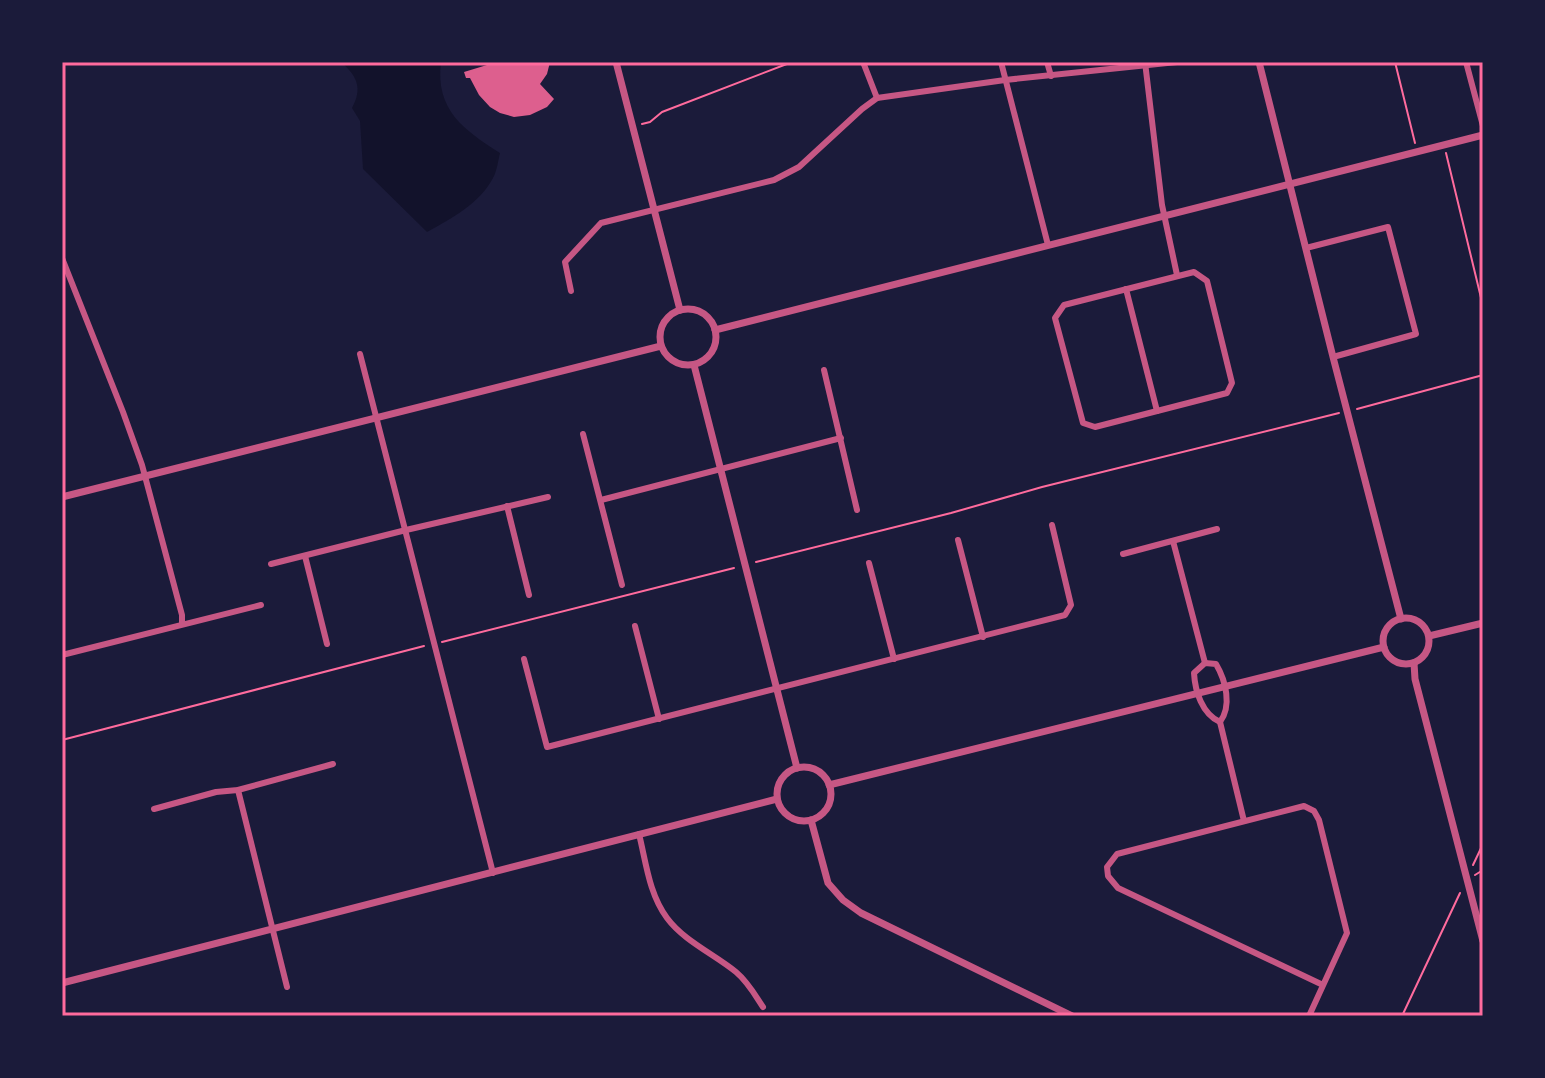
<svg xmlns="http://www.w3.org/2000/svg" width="1545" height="1078" viewBox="0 0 1545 1078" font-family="Inter,sans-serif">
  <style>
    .water { fill: #12122b }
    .building { fill: #dd5f8e }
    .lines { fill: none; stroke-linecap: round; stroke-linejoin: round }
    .path { stroke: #ff6b9d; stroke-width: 2 }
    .minor { stroke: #c65784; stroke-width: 6 }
    .tertiary { stroke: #c65784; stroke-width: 7 }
    .neatline { fill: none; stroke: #ff6b9d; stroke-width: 3 }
  </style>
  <rect width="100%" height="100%" fill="#1b1b3a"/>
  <!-- water -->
  <path class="water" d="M341,62H441C435,110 464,130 500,153C498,161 497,171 493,178C480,203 451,219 427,232L363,169L360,121L352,108C363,88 357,76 341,62Z"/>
  <!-- building -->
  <polygon class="building" points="487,62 550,62 547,74 540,84 554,99 547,107 530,115 514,117 500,113 490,107 479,95 470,78 466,78 464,72 487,65"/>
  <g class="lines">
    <!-- path -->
    <g class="path">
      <polyline points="1395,62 1415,143"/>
      <polyline points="642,124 650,122 662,112 792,62"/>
      <polyline points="1446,153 1483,306"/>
      <polyline points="1357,409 1483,375"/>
      <polyline points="756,562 951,513 1042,487 1339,413"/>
      <polyline points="442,642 734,568"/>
      <polyline points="62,740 424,646"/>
      <polyline points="1473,865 1483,844"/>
      <polyline points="1475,875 1483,870"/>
      <polyline points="1402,1016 1460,893"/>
    </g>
    <!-- minor -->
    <g class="minor">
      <polyline points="863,62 877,98"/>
      <polyline points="1001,62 1048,245"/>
      <polyline points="1047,62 1051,76"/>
      <polyline points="1145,62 1162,205 1177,275"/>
      <polyline points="1466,62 1483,126"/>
      <polyline points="1306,248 1388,227 1416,334 1333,357"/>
      <polyline points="62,258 123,412 142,465 182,615 182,623"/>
      <polygon points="1194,272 1207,281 1232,383 1227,393 1095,427 1083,423 1055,318 1064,305"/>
      <polyline points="1126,289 1157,411"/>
      <polyline points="571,291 565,262 601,223 774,180 799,167 862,109 877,98 1005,80 1177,62"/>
      <polyline points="360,354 493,873"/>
      <polyline points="824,370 857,510"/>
      <polyline points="583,434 622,585"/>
      <polyline points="601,500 841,438"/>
      <polyline points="507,506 529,595"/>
      <polyline points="958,540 983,637"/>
      <polyline points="1173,541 1205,663"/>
      <polyline points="1123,554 1217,529"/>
      <polyline points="305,556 327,644"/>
      <polyline points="869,563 894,659"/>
      <polyline points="271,564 406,530 548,497"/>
      <polyline points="635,626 659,719"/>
      <polyline points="62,655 261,605"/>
      <polyline points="524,659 547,747 1065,615 1071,605 1052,525"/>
      <path d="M1205,663L1216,664C1226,681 1232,706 1220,722C1202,714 1195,691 1194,673Z"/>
      <polyline points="1220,722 1244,821"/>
      <polyline points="238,790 287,987"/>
      <polyline points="154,809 216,792 238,790 333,764"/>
      <path d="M639,834C646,862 649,894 667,918C684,941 714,954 736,972C748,982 755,995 763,1007"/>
      <polyline points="1309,1016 1347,933 1319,820 1314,811 1304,806 1117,854 1107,867 1108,876 1118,888 1323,985"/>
    </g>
    <!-- tertiary -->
    <g class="tertiary">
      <polyline points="616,62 680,310"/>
      <polyline points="1259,62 1333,357 1401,619"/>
      <circle cx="688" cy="337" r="28"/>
      <polyline points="715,330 1483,135"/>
      <polyline points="694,365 797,768"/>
      <polyline points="62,497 661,346"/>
      <circle cx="1406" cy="641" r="23"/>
      <polyline points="1429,636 1483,623"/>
      <polyline points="1414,663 1415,679 1483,941"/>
      <circle cx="804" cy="794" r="27"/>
      <polyline points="829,785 1384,647"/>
      <polyline points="811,820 828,883 843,900 861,913 1072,1016"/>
      <polyline points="62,983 777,799"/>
    </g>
  </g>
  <!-- border -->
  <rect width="1545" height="1078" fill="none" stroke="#1b1b3a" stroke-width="128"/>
  <rect x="64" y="64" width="1417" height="950" class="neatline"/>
</svg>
